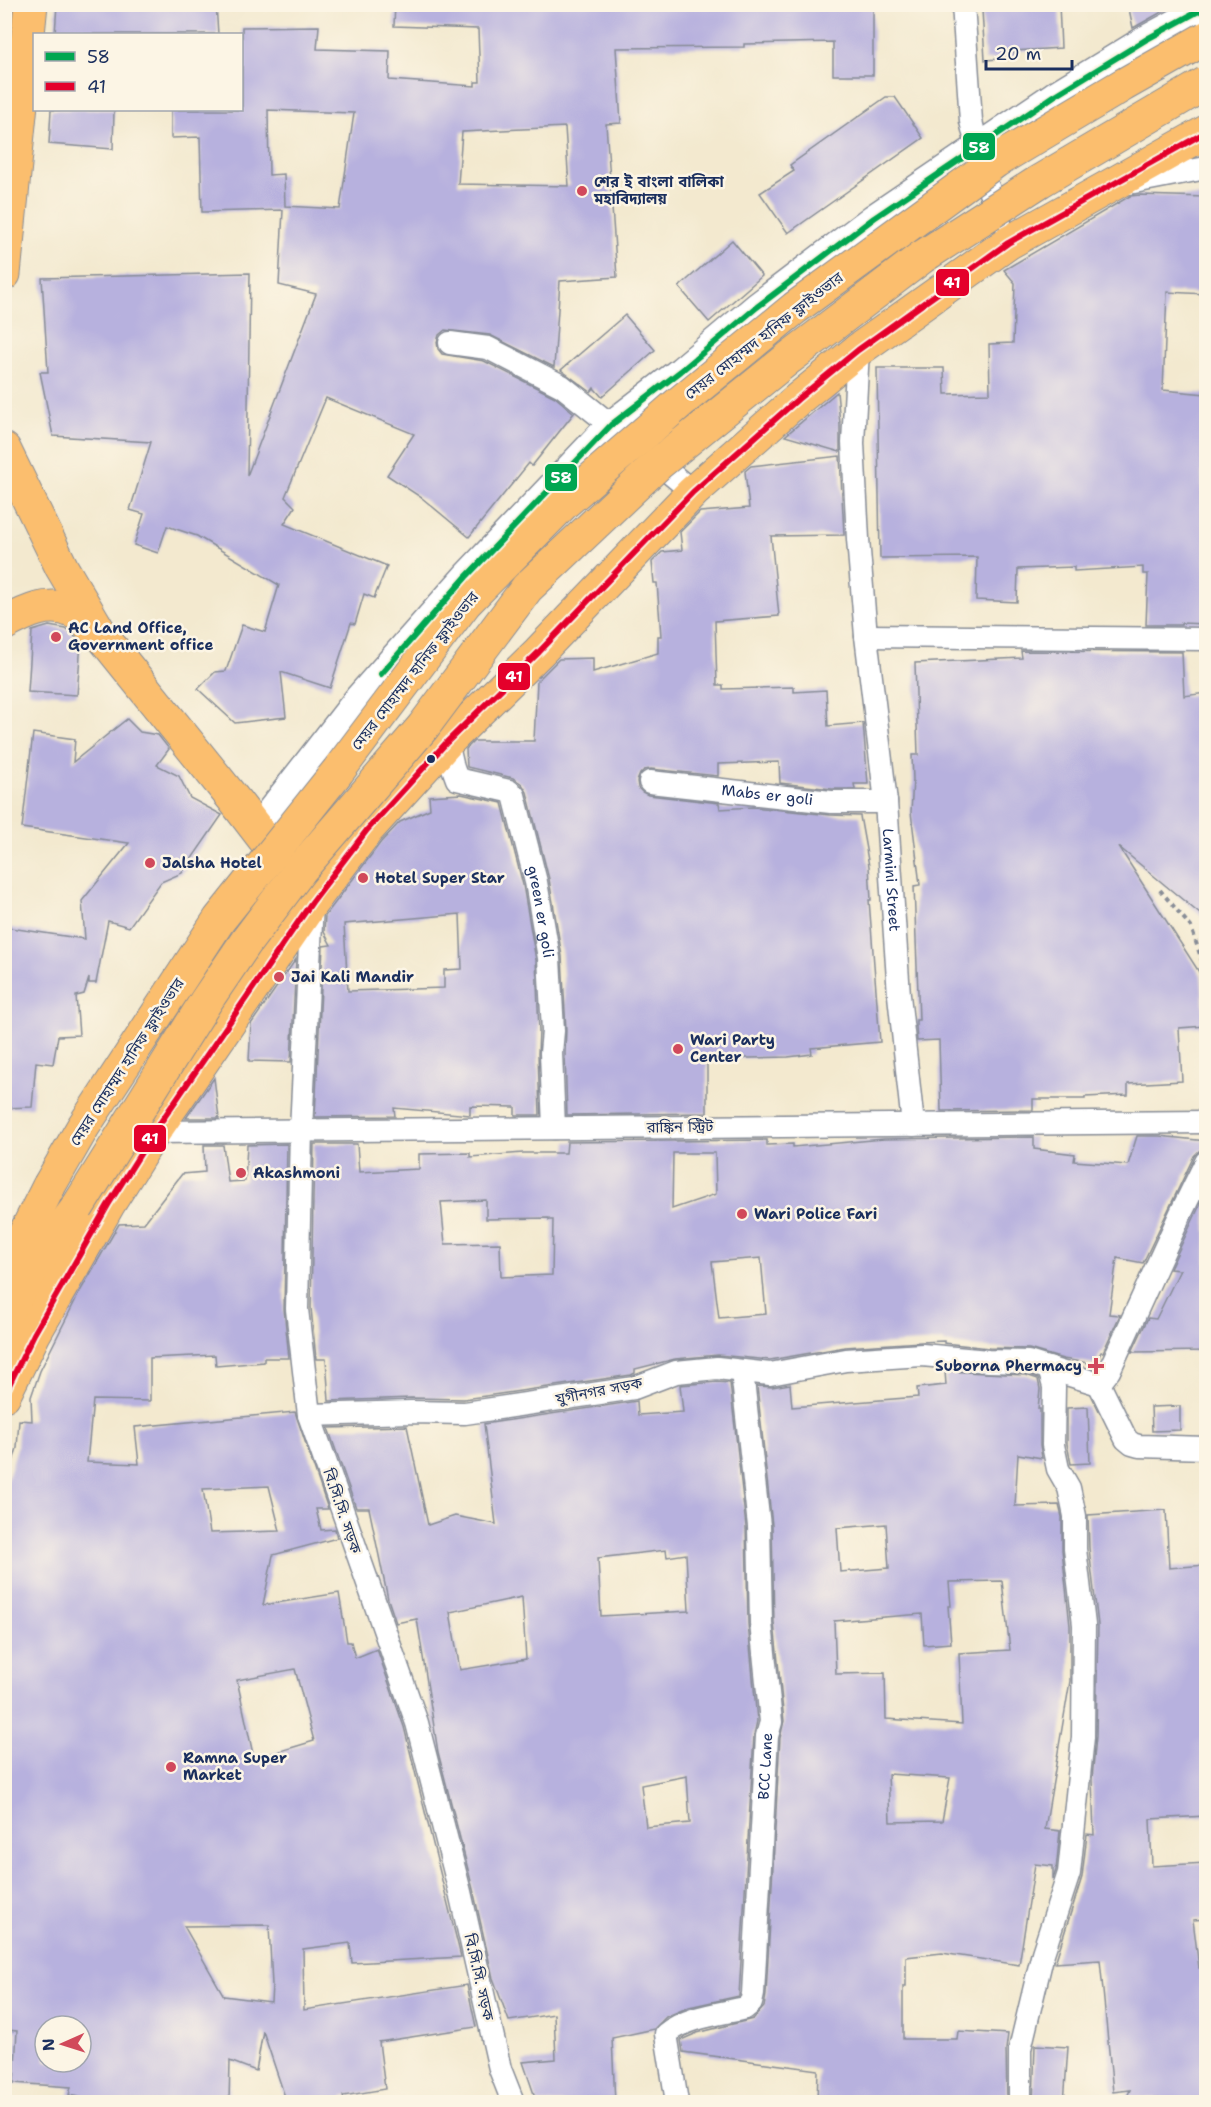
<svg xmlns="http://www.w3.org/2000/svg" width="1211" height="2107" viewBox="0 0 1211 2107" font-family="'Shantell Sans','Noto Sans Bengali',sans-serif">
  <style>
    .building { fill: #b7b1de; fill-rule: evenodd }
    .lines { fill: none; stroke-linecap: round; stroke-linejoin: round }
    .minor-casing { stroke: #878c96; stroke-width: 25 }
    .tertiary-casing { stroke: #878c96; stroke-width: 31 }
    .primary-casing { stroke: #878c96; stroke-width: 35 }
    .trunk-casing { stroke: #878c96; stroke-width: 35 }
    .motorway-casing { stroke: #878c96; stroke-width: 35 }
    .path { stroke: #878c96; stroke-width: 4; stroke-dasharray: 4.5 4.5; stroke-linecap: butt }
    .minor { stroke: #fff; stroke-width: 22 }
    .tertiary { stroke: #fff; stroke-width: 28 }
    .primary { stroke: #fbbe6e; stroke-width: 33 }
    .trunk { stroke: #fbbe6e; stroke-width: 33 }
    .motorway { stroke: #fbbe6e; stroke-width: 33 }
    .motorway-bridge-casing { stroke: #878c96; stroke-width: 35; stroke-linecap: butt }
    .motorway-bridge { stroke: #fbbe6e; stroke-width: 33 }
    .bus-1-casing { stroke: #fcf5e5; stroke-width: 10 }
    .bus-2-casing { stroke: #fcf5e5; stroke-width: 10 }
    .bus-1 { stroke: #00a651; stroke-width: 6 }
    .bus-2 { stroke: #e4002b; stroke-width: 6 }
    .poi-dot { fill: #d1495b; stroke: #fcf5e5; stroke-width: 2 }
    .bus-dot { fill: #1b2f5e; stroke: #fcf5e5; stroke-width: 2 }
    .labels { text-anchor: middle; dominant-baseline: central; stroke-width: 5; stroke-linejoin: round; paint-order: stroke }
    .poi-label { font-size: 15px; font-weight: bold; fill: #1b2f5e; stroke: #fcf5e5; text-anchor: start }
    .street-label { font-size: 15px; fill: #1b2f5e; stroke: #fcf5e5 }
    .line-badge { stroke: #fcf5e5; stroke-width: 2 }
    .badge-label { font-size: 16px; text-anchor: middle; font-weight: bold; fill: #fff }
  </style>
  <rect width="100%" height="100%" fill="#fcf5e5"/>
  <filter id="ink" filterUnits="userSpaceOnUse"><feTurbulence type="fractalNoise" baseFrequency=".0167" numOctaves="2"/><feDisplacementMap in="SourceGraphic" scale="12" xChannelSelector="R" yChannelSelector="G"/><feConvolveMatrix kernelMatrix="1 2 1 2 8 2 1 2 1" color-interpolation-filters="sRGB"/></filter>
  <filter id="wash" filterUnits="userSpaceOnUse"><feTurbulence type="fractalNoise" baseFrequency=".008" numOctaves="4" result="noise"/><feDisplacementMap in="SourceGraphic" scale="24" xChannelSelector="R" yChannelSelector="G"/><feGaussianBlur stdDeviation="1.35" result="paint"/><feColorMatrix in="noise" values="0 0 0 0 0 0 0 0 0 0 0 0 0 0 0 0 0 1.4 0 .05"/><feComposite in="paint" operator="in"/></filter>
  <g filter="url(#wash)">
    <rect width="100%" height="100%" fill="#f3e9cf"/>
    <g id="blocks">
      <!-- building -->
      <g class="building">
        <polygon points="57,4 216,4 218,34 55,34"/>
        <path d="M395,4H462L461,7L532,4H873V75H833V42L744,44V47L616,48L621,123L606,124L617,277L560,281L554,367L490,335L445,330L439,335L437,342L438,349L442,354L484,361L555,397L574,413L532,466L529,463L469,537L422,498L387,475L414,434L326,398L285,497L295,507L284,524L387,566L374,598L364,594L355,624L351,623L330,688L281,672L286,717L235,723L198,689L215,672L226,671L242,625L265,632L279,585L197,536L167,526L158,553L134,545L144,514L130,510L151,442L53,436L40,372H48L42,278L250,273L247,476L316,294L279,285L283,210L202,212L200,137L171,138V110H242V27L319,26L317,49L390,51L389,80L475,86V82H480L478,29L394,26ZM268,110L354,113L340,209L285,206L284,174L269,175ZM565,127L569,186L458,184L462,132Z"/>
        <polygon points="1002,4 1059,4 1061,48 1014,51 1015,58 985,60 982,10 1002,8"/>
        <polygon points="1128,4 1176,4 1133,28"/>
        <polygon points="886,97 895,97 923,138 788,233 760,193 794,171 790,165"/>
        <polygon points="51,110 114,110 113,149 49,144"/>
        <polygon points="1140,195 1206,197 1206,294 1167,292 1163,390 1206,394 1206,471 1202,471 1204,520 1206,520 1206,624 1181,623 1181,625 1146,625 1148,574 1143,574 1143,567 1074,571 1074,567 1018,569 1017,602 976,600 977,557 880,558 877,368 944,368 945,394 990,393 989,344 1013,343 1015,283 1004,270 1130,196"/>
        <polygon points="732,240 762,276 709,322 679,287"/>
        <polygon points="625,315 655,350 602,397 594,388 591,392 561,370"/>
        <polygon points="837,392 840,424 840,452 785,436"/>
        <polygon points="840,456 844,535 771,536 779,616 715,621 717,685 723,685 723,689 794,687 794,692 826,690 828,726 863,723 868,784 854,784 855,789 832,789 780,783 779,762 718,764 718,776 651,769 644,770 640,774 637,781 638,788 642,792 648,795 719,803 720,809 753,807 830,815 860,816 869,866 871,900 869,900 880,1042 811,1048 812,1054 788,1057 707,1059 707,1113 567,1115 565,1053 566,1030 562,956 549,879 527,792 522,784 513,778 467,767 466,749 474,741 534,741 537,681 559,659 593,658 593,672 658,653 658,636 661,636 657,583 654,583 652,562 662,552 682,550 680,532 700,512 749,508 745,471 751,466"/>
        <polygon points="49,626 66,629 81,642 77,695 28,692 32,631"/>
        <polygon points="1021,651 1182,652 1184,696 1206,693 1206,919 1119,847 1201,975 1205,1026 1179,1028 1182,1081 1128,1084 1128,1095 1085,1097 1085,1099 1033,1099 1033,1110 941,1111 939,1040 917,1041 916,1026 916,1020 919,1020 914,886 920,885 911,812 913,780 912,755 918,755 915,663 1022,658"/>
        <polygon points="127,719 140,732 158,735 169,749 157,765 179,776 190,798 222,815 182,873 161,882 129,927 108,921 96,983 89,983 89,978 84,994 76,996 79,1035 58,1036 53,1064 36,1062 32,1107 4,1108 4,927 85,939 82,901 129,843 22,828 33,733 75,739 73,762"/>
        <path d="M461,794L502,803L523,885L536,960L539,1031L538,1054L540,1115H515V1107L470,1106V1115L394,1108L395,1116L315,1117L323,946L331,945L324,932L325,916L381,842L400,822L430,809L429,796ZM460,914L462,969L444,970V988L348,991L344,924Z"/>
        <polygon points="296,959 291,1062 249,1061 251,1024"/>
        <polygon points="214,1078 219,1118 186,1118"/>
        <path d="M1137,1136H1159L1206,1141V1149L1199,1151L1194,1156L1143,1263L1117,1258L1109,1314L1120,1315L1103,1352H1101L1095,1364L1063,1359L1029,1349L989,1348L944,1343V1341L921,1342L845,1347L770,1360L718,1355L675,1359L635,1369V1373L631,1375L464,1399L411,1398L329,1401L326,1359H316L311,1308L314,1144H357L359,1172L419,1169V1154L470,1153V1157L523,1153H566L567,1142L767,1140V1145L793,1144V1147L884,1139L1034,1137V1149L1075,1154L1074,1161L1128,1165ZM673,1153H715L716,1194L672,1209ZM486,1200V1219L549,1218V1220H553L552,1275L501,1277L500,1243L445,1244L441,1202ZM761,1258L766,1314L719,1318L712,1262Z"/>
        <path d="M287,1144L284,1309L289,1358H264V1362L216,1366L215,1355L150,1358V1401L93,1400L87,1462L139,1464L135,1427L295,1412L328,1509H316L321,1530L335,1529L337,1538L273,1555L263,1605L339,1593L347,1642H351L355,1658L377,1649L404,1727L461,1957L352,1963L350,1943L303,1949L304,2010L467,1985L476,2027L379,2042L385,2089L343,2096L344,2100L287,2103L263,2031L256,2071L230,2061L229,2103H105L69,2095L71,2087L14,2083L17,2031L7,2030L4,2002V1491L17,1448L19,1420L32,1421L31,1397L40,1371L78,1295L119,1224L144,1223L182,1174L205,1172L204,1145H223L228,1182L245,1181L247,1145ZM269,1486L280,1531L210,1533L203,1489ZM295,1669L314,1741L254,1759L237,1680ZM269,1925L272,1985L271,2002L224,1996L184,1926ZM45,2026H81V2062H45Z"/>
        <polygon points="1206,1192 1206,1351 1132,1352 1148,1318 1156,1319 1180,1270 1170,1269"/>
        <path d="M945,1371L1026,1375L1038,1379L1040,1389L1038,1409H1040V1445L1042,1458L1018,1454L1015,1506L1059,1505L1062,1517V1550L1070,1626V1681L1045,1829L1060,1831L1056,1870L1053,1879V1866L1035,1864L1019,1965L942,1953L906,1957V1986H903V2039H957L958,2031L1008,2034L1006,2049L1007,2103H817L818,2070L683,2052L681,2040L697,2033L753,2019L764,2007L766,1995L780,1738L784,1721L774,1622L772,1525L757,1386L772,1387L790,1384L792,1407L918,1397L917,1388L946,1385ZM886,1524L889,1568L840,1572L837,1528ZM1002,1581L1010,1650L959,1653L962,1724L886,1719L885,1673L836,1674L834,1621L922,1614L924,1645L951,1643L948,1606H951L949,1582ZM888,1774L950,1778L942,1821L890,1822Z"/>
        <path d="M717,1382L730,1383L746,1527L748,1624L757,1721L754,1735L739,1996L689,2007L666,2017L654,2029L612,2038L615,2103H537L523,2062L556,2059L554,2014L509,2021L493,1978L473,1889L438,1752L417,1619L396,1623L388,1599L369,1508H356L328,1428L407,1426L428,1525L455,1516L496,1524L484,1424L637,1401L638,1415L683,1412L680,1385ZM666,1550L667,1557L686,1554L689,1611L601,1616L598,1558ZM522,1597L526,1659L460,1670L450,1612ZM687,1776L690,1823L646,1827L641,1785Z"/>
        <polygon points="1180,1406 1180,1430 1152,1431 1151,1407"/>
        <polygon points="1088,1407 1090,1463 1071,1464 1067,1444 1067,1408"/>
        <polygon points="1166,1510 1169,1568 1206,1565 1206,1816 1150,1819 1152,1866 1206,1863 1206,1919 1193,1920 1199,1968 1206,1969 1206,2101 1127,2097 1130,2090 1113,2092 1100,1960 1055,1963 1082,1877 1087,1834 1094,1835 1092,1779 1096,1737 1098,1625 1089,1548 1088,1515"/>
        <polygon points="1035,2045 1068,2047 1064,2103 1033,2103"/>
      </g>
    </g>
  </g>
  <g filter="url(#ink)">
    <use href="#blocks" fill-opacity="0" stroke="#878c96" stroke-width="1.5"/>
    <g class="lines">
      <!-- minor casing -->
      <g class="minor-casing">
        <g id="minor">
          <polyline points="963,4 971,121 985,179 1000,220"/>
          <polyline points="1129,183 1206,168"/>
          <polyline points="450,343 488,348 562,386 622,434"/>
          <path id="s1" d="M858,350L853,443L858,539L866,636L886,802L899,995L913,1125"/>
          <polyline points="648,455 693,492"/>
          <polyline points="866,636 1206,639"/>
          <path id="s2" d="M447,742L453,768L457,779L509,791L514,795L536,882L549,958L553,1031L551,1053L554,1128"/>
          <path id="s3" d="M650,782L831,802H886"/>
          <polyline points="312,903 301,1130 297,1309 309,1415 417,1723 460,1892 500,2069 513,2102"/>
          <polyline points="154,1132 1206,1122"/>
          <polyline points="1099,1384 1109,1371 1181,1213 1206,1162"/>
          <polyline points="1099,1384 1126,1439 1132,1444 1139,1446 1206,1448"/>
          <polyline points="309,1415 411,1412 465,1413 634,1388 676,1372 717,1368 770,1374 846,1360 922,1355 988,1361 1028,1362 1099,1384"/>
          <path id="s4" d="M677,2102L666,2034C686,2017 720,2014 745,2008L751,2003L753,1994L767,1736L771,1722L761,1623L759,1526L742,1371"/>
          <polyline points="1020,2102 1020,2049 1043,1953 1069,1873 1083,1737 1084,1625 1075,1549 1075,1516 1069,1488 1058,1469 1053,1445 1054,1387 1049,1368"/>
        </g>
      </g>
      <!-- tertiary casing -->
      <g class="tertiary-casing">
        <polyline id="tertiary" points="257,829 359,698 466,577 611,425 681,371 757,307 874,218 1054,96 1147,39 1206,7"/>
      </g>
      <!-- primary casing -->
      <g class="primary-casing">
        <g id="primary">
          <polyline points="4,274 31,4"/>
          <polyline points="4,449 62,568 102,636 235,801 291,874"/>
          <path d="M4,624C26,612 49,600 74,612C82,616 89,625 96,631"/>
          <polyline points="4,1395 34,1334 108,1205 154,1132 312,902 367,830 447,742 539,652 693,492 798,399 858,350 1008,243 1206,132"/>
        </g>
      </g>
      <!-- trunk casing -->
      <g class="trunk-casing">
        <polyline id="trunk" points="4,1358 49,1280 71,1224"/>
      </g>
      <!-- motorway casing -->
      <g class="motorway-casing">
        <g id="motorway">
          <polyline points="4,1275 49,1186"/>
          <polyline points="4,1317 34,1266 77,1208"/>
        </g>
      </g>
      <!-- path -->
      <polyline class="path" points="1160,890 1191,927 1206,973"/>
      <!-- minor -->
      <use href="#minor" class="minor"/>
      <!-- tertiary -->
      <use href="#tertiary" class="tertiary"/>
      <!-- primary -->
      <use href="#primary" class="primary"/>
      <!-- trunk -->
      <use href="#trunk" class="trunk"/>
      <!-- motorway -->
      <use href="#motorway" class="motorway"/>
      <!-- motorway-bridge casing -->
      <g class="motorway-bridge-casing">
        <g id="motorway-bridge">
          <polyline points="49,1186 83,1127 219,920 338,771 465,603 565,502 679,403 795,308 996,161 1123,85 1206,38"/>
          <polyline points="77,1208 206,1001 246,942 301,869 423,727 527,588 658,464 789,358 922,257 1040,181 1206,83"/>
        </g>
      </g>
      <!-- motorway-bridge -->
      <use href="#motorway-bridge" class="motorway-bridge"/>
      <!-- bus-1 casing -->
      <g class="bus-1-casing">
        <polyline id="bus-1" points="381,674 466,577 611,425 681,371 757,307 874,218 1054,96 1147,39 1206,7"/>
      </g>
      <!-- bus-2 casing -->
      <g class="bus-2-casing">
        <polyline id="bus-2" points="4,1395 34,1334 108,1205 154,1132 312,902 367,830 447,742 539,652 693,492 798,399 858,350 1008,243 1206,132"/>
      </g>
      <!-- bus-1 -->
      <use href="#bus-1" class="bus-1"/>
      <!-- bus-2 -->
      <use href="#bus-2" class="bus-2"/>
    </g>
  </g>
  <!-- markers -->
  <g class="poi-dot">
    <circle cx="582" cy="191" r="6"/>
    <circle cx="56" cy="637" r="6"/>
    <circle cx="150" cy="863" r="6"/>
    <circle cx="363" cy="878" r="6"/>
    <circle cx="279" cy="977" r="6"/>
    <circle cx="678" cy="1049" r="6"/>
    <circle cx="241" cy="1173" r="6"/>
    <circle cx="742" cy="1214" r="6"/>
    <path d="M1093 1357h6v6h6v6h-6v6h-6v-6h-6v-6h6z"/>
    <circle cx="171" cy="1767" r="6"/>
  </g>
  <circle class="bus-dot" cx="431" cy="759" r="5"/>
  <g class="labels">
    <!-- poi labels -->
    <g class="poi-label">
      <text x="594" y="182">শের ই বাংলা বালিকা<tspan x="594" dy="17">মহাবিদ্যালয়</tspan></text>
      <text x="68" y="628">AC Land Office,<tspan x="68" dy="17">Government office</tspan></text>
      <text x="162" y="863">Jalsha Hotel</text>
      <text x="375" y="878">Hotel Super Star</text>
      <text x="291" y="977">Jai Kali Mandir</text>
      <text x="690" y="1040">Wari Party<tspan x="690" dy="17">Center</tspan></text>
      <text x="253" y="1173">Akashmoni</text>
      <text x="754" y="1214">Wari Police Fari</text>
      <text x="1082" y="1366" text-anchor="end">Suborna Phermacy</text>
      <text x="183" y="1758">Ramna Super<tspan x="183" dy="17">Market</tspan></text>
    </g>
    <!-- street labels -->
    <g class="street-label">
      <text transform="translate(764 336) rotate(-38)">মেয়র মোহাম্মদ হানিফ ফ্লাইওভার</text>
      <text transform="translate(415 671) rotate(-52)">মেয়র মোহাম্মদ হানিফ ফ্লাইওভার</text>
      <text stroke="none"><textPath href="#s3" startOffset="118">Mabs er goli</textPath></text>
      <text stroke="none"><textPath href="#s1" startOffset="532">Larmini Street</textPath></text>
      <text stroke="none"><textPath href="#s2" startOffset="218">green er goli</textPath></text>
      <text transform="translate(127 1062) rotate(-57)">মেয়র মোহাম্মদ হানিফ ফ্লাইওভার</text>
      <text transform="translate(680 1127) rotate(-1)">রাঙ্কিন স্ট্রিট</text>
      <text transform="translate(599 1391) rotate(-11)">যুগীনগর সড়ক</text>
      <text transform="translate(342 1511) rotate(71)">বি.সি.সি. সড়ক</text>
      <text stroke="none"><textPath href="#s4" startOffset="398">BCC Lane</textPath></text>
      <text transform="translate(479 1977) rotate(77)">বি.সি.সি. সড়ক</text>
    </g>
  </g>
  <g class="line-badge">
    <rect x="962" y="132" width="34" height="29" rx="6" fill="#00a651"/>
    <rect x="935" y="268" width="35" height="29" rx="6" fill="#e4002b"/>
    <rect x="544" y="463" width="34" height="29" rx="6" fill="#00a651"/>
    <rect x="497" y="662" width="34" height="29" rx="6" fill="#e4002b"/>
    <rect x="133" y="1124" width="34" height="29" rx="6" fill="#e4002b"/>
  </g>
  <g class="badge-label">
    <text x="979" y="153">58</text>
    <text x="952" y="288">41</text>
    <text x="561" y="483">58</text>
    <text x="514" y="682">41</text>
    <text x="150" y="1144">41</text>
  </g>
  <!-- margin -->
  <rect width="1211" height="2107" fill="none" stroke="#fcf5e5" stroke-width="24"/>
  <!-- legend -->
  <rect x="33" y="33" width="210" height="78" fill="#fcf5e5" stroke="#a2a6af" stroke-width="1.5"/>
  <rect x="45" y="52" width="30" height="9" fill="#00a651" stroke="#a2a6af" stroke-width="1.5"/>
  <text x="87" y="63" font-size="18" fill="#1b2f5e">58</text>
  <rect x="45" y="82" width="30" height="9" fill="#e4002b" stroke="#a2a6af" stroke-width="1.5"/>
  <text x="87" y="93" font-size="18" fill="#1b2f5e">41</text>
  <!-- north arrow -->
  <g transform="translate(63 2044) rotate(267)"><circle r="28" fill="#fcf5e5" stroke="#a2a6af" stroke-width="1.5"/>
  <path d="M0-4.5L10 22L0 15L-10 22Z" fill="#d1495b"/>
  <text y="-9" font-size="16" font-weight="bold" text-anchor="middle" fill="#1b2f5e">N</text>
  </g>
  <!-- scale -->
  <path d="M986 60v9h86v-9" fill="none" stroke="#1b2f5e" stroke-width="3"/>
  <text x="995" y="60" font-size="18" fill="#1b2f5e" stroke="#fcf5e5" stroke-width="4.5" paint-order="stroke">20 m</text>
</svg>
